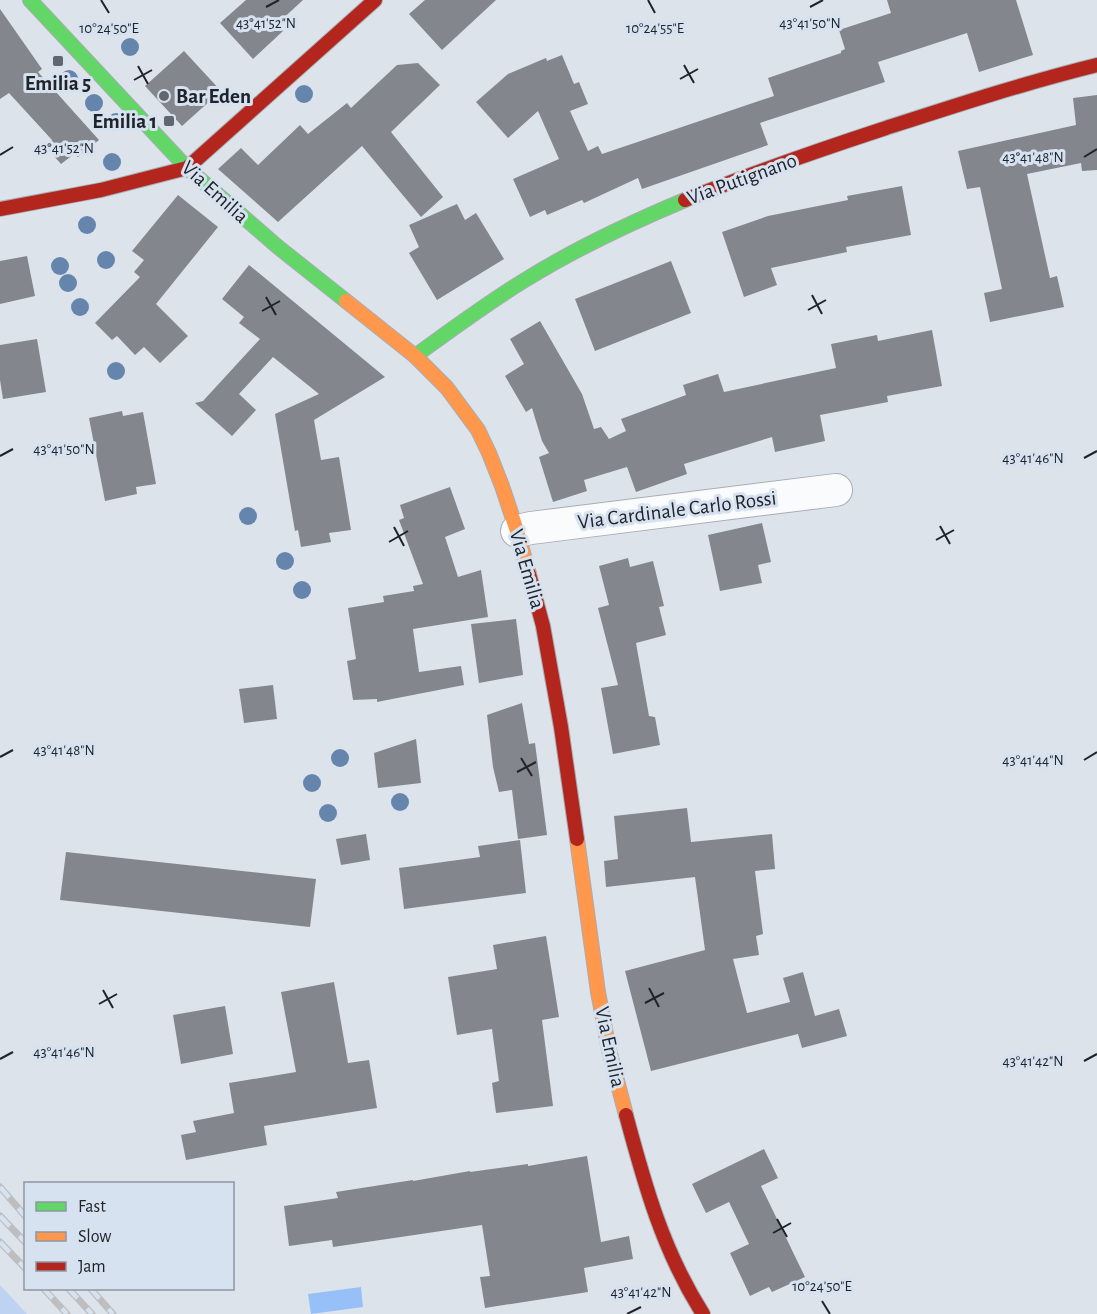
<svg xmlns="http://www.w3.org/2000/svg" width="1097" height="1314" viewBox="0 0 1097 1314" font-family="'Alegreya Sans',sans-serif">
  <style>
    .green { fill: #bed3f2 }
    .water { fill: #98c0f8 }
    .building { fill: #83878d }
    .lines { fill: none; stroke-linecap: round; stroke-linejoin: round }
    .street-casing { stroke: #a8adb3; stroke-width: 34 }
    .fast-casing { stroke: #a8adb3; stroke-width: 16 }
    .slow-casing { stroke: #a8adb3; stroke-width: 16 }
    .jam-casing { stroke: #a8adb3; stroke-width: 16 }
    .street { stroke: #fafbfc; stroke-width: 32 }
    .fast { stroke: #63d668; stroke-width: 14 }
    .slow { stroke: #ff974d; stroke-width: 14 }
    .jam { stroke: #b3261e; stroke-width: 14 }
    .rail-casing { stroke: #bebec0; stroke-width: 7 }
    .rail { stroke: #d7e2f1; stroke-width: 4.5; stroke-dasharray: 14; stroke-linecap: butt }
    .tree { fill: #6585ad }
    .ticks { fill: none; stroke: #202429; stroke-width: 2 }
    .poi-dot { fill: #62676d; stroke: #d7e2f1; stroke-width: 2 }
    .labels { text-anchor: middle; dominant-baseline: central; stroke-width: 6; stroke-linejoin: round; paint-order: stroke }
    .poi-label { font-size: 21px; font-weight: bold; fill: #202429; stroke: #d7e2f1 }
    .street-label { font-size: 21px; fill: #202429; stroke: #d7e2f1 }
    .ticks-label { font-size: 15px; text-anchor: middle; fill: #202429; stroke: #d7e2f1; stroke-width: 6; stroke-linejoin: round; paint-order: stroke }
  </style>
  <rect width="100%" height="100%" fill="#dde3eb"/>
  <!-- green -->
  <polygon class="green" points="0,1285 27,1314 0,1314"/>
  <!-- water -->
  <polygon class="water" points="361,1287 363,1307 311,1314 308,1294"/>
  <!-- building -->
  <g class="building">
    <polygon points="246,0 303,0 277,24 283,31 253,59 220,23"/>
    <polygon points="425,0 496,0 442,50 409,14"/>
    <polygon points="887,0 1016,0 1033,55 979,72 967,33 878,62 885,82 760,123 768,145 642,189 638,178 584,203 582,200 547,215 545,210 530,217 513,179 559,159 538,111 508,138 476,102 508,74 546,58 547,61 562,55 574,84 579,82 588,104 570,111 588,151 598,146 602,154 774,96 768,78 841,53 841,51 845,49 839,30 891,13"/>
    <polygon points="0,9 42,69 38,72 99,140 78,157 74,154 61,164 46,147 52,140 9,93 0,99"/>
    <polygon points="184,51 221,91 182,126 145,86"/>
    <polygon points="418,63 440,85 391,132 443,197 421,217 362,146 278,222 218,169 241,148 258,165 300,125 308,134 347,103 351,108 397,65"/>
    <polygon points="1097,95 1097,170 1082,171 1081,163 1027,174 1050,278 1057,276 1064,307 990,322 984,293 1002,289 980,187 967,189 958,151 1076,125 1073,98"/>
    <polygon points="902,186 911,235 846,247 847,252 771,268 777,285 744,297 722,232 768,216 848,200 847,196"/>
    <polygon points="178,195 218,227 156,304 188,336 160,363 144,347 135,355 117,336 112,340 95,323 140,277 134,272 144,260 132,251"/>
    <polygon points="457,204 465,220 476,213 504,259 437,300 409,253 419,247 409,225"/>
    <polygon points="27,256 35,296 0,304 0,261"/>
    <polygon points="671,261 691,313 595,351 575,299"/>
    <polygon points="249,265 385,377 314,420 321,460 339,457 351,530 329,533 331,542 301,547 298,530 295,531 275,414 319,394 273,357 239,394 256,410 232,436 195,403 203,401 260,339 239,323 244,317 222,299"/>
    <polygon points="540,321 582,394 594,429 601,427 609,439 626,431 621,419 686,395 683,385 718,374 724,392 836,368 831,344 877,335 878,341 932,330 942,386 887,396 888,402 820,415 825,441 775,452 772,437 684,464 687,474 636,492 627,467 584,480 587,491 553,502 539,457 549,453 542,441 532,408 526,412 505,376 524,364 510,339"/>
    <polygon points="37,339 46,392 3,399 0,380 0,345"/>
    <polygon points="122,411 123,416 143,412 156,484 136,487 137,494 105,501 89,418"/>
    <polygon points="450,487 465,529 445,537 458,577 481,570 488,617 413,629 419,672 461,666 464,685 377,702 377,699 353,700 347,661 356,659 348,608 384,602 383,596 414,591 413,586 423,584 399,520 404,518 400,505"/>
    <polygon points="762,523 771,562 758,565 762,583 720,591 708,535"/>
    <polygon points="628,558 630,567 653,561 664,606 659,607 666,635 636,643 649,716 655,717 660,745 613,754 601,688 618,685 598,608 609,605 599,566"/>
    <polygon points="516,619 523,675 479,683 471,624"/>
    <polygon points="273,685 277,719 244,723 239,689"/>
    <polygon points="522,703 529,744 535,743 547,835 518,839 512,790 499,792 493,767 487,715"/>
    <polygon points="416,739 421,783 378,788 374,753"/>
    <polygon points="687,808 691,842 772,834 775,869 755,871 763,934 756,936 759,955 733,959 747,1013 790,1002 783,978 803,972 815,1016 839,1009 847,1036 802,1048 798,1034 651,1071 625,971 705,950 695,877 606,887 604,861 618,859 614,816"/>
    <polygon points="366,834 370,860 341,865 336,839"/>
    <polygon points="520,840 526,893 404,909 399,868 480,857 478,846"/>
    <polygon points="66,852 316,879 310,927 60,900"/>
    <polygon points="546,936 559,1017 542,1020 553,1106 496,1113 492,1083 499,1081 492,1029 457,1035 448,977 497,969 493,945"/>
    <polygon points="334,982 348,1063 369,1060 377,1108 264,1126 267,1145 186,1160 181,1135 196,1132 193,1121 234,1113 229,1083 296,1072 281,992"/>
    <polygon points="225,1006 233,1054 181,1064 173,1015"/>
    <polygon points="764,1149 778,1178 761,1186 805,1277 772,1292 769,1287 750,1296 730,1253 749,1244 729,1202 706,1213 692,1184"/>
    <polygon points="587,1156 601,1242 629,1236 633,1259 584,1268 588,1292 485,1308 480,1277 490,1276 482,1225 333,1247 332,1240 289,1246 284,1206 338,1198 336,1192 413,1180 413,1181 470,1171 470,1172 528,1164 528,1166"/>
  </g>
  <g class="lines">
    <!-- street casing -->
    <g class="street-casing">
      <polyline id="street" points="517,531 531,528 836,490"/>
    </g>
    <!-- fast casing -->
    <g class="fast-casing">
      <g id="fast">
        <polyline points="30,0 187,168 278,247 346,301"/>
        <path d="M415,356C451,330 487,303 525,280C575,249 630,223 685,200"/>
      </g>
    </g>
    <!-- slow casing -->
    <g class="slow-casing">
      <g id="slow">
        <polyline points="346,301 415,356 447,388 478,430 489,453 502,486 517,531 529,574"/>
        <polyline points="577,839 598,992 609,1050 626,1115"/>
      </g>
    </g>
    <!-- jam casing -->
    <g class="jam-casing">
      <g id="jam">
        <path d="M685,200C750,174 816,151 883,129C954,106 1024,83 1097,65"/>
        <polyline points="0,209 101,190 187,168 375,0"/>
        <polyline points="529,574 543,626 561,727 577,839"/>
        <path d="M626,1115C645,1186 663,1251 703,1314"/>
      </g>
    </g>
    <!-- street -->
    <use href="#street" class="street"/>
    <!-- fast -->
    <use href="#fast" class="fast"/>
    <!-- slow -->
    <use href="#slow" class="slow"/>
    <!-- jam -->
    <use href="#jam" class="jam"/>
    <!-- rail casing -->
    <g class="rail-casing">
      <g id="rail">
        <polyline points="0,1187 26,1217"/>
        <polyline points="0,1216 26,1243"/>
        <polyline points="0,1242 26,1269"/>
        <polyline points="43,1288 67,1314"/>
        <polyline points="68,1288 92,1314"/>
        <polyline points="90,1288 113,1314"/>
      </g>
    </g>
    <!-- rail -->
    <use href="#rail" class="rail"/>
  </g>
  <!-- trees -->
  <g class="tree">
    <circle cx="130" cy="47" r="9"/>
    <circle cx="69" cy="79" r="9"/>
    <circle cx="304" cy="94" r="9"/>
    <circle cx="94" cy="103" r="9"/>
    <circle cx="116" cy="122" r="9"/>
    <circle cx="112" cy="162" r="9"/>
    <circle cx="87" cy="225" r="9"/>
    <circle cx="106" cy="260" r="9"/>
    <circle cx="60" cy="266" r="9"/>
    <circle cx="68" cy="283" r="9"/>
    <circle cx="80" cy="307" r="9"/>
    <circle cx="116" cy="371" r="9"/>
    <circle cx="248" cy="516" r="9"/>
    <circle cx="285" cy="561" r="9"/>
    <circle cx="302" cy="590" r="9"/>
    <circle cx="340" cy="758" r="9"/>
    <circle cx="312" cy="783" r="9"/>
    <circle cx="400" cy="802" r="9"/>
    <circle cx="328" cy="813" r="9"/>
  </g>
  <!-- ticks -->
  <path class="ticks" d="M101,0L109,13M648,0L655,13M266,7L279,0M810,7L823,0M684,65L694,83M138,66L148,84M680,79L698,69M134,80L152,70M0,155L13,147M1084,157L1097,149M812,295L822,314M266,297L276,315M808,310L826,300M262,311L280,301M0,456L13,449M1084,458L1097,451M940,526L950,544M394,527L404,546M936,540L954,530M389,542L408,531M0,757L13,750M521,758L532,776M1084,760L1097,752M517,772L536,762M649,988L659,1007M103,990L113,1008M645,1003L664,993M99,1004L117,994M0,1059L13,1052M1084,1061L1097,1054M777,1219L787,1237M773,1233L791,1223M822,1301L830,1314M627,1314L641,1307"/>
  <!-- markers -->
  <g class="poi-dot">
    <rect x="52" y="55" width="12" height="12" rx="3"/>
    <circle cx="164" cy="96" r="6"/>
    <rect x="163" y="115" width="12" height="12" rx="3"/>
  </g>
  <g class="labels">
    <!-- poi labels -->
    <g class="poi-label">
      <text x="58" y="83">Emilia 5</text>
      <text x="176" y="96" text-anchor="start">Bar Eden</text>
      <text x="157" y="121" text-anchor="end">Emilia 1</text>
    </g>
    <!-- street labels -->
    <g class="street-label">
      <text transform="translate(742 179) rotate(-20)">Via Putignano</text>
      <text transform="translate(215 192) rotate(42)">Via Emilia</text>
      <text transform="translate(677 510) rotate(-7)">Via Cardinale Carlo Rossi</text>
      <text transform="translate(527 569) rotate(74)">Via Emilia</text>
      <text transform="translate(610 1047) rotate(78)">Via Emilia</text>
    </g>
  </g>
  <g class="ticks-label">
    <text x="810" y="28">43°41'50"N</text>
    <text x="266" y="28">43°41'52"N</text>
    <text x="109" y="33">10°24'50"E</text>
    <text x="655" y="33">10°24'55"E</text>
    <text x="64" y="153">43°41'52"N</text>
    <text x="1033" y="162">43°41'48"N</text>
    <text x="64" y="454">43°41'50"N</text>
    <text x="1033" y="463">43°41'46"N</text>
    <text x="64" y="755">43°41'48"N</text>
    <text x="1033" y="765">43°41'44"N</text>
    <text x="64" y="1057">43°41'46"N</text>
    <text x="1033" y="1066">43°41'42"N</text>
    <text x="822" y="1291">10°24'50"E</text>
    <text x="641" y="1297">43°41'42"N</text>
  </g>
  <!-- legend -->
  <rect x="24" y="1182" width="210" height="108" fill="#d7e2f1" stroke="#8e96a1" stroke-width="1.5"/>
  <rect x="36" y="1202" width="30" height="9" fill="#63d668" stroke="#8e96a1" stroke-width="1.5"/>
  <text x="78" y="1212" font-size="18" fill="#202429">Fast</text>
  <rect x="36" y="1232" width="30" height="9" fill="#ff974d" stroke="#8e96a1" stroke-width="1.5"/>
  <text x="78" y="1242" font-size="18" fill="#202429">Slow</text>
  <rect x="36" y="1262" width="30" height="9" fill="#b3261e" stroke="#8e96a1" stroke-width="1.5"/>
  <text x="78" y="1272" font-size="18" fill="#202429">Jam</text>
</svg>
